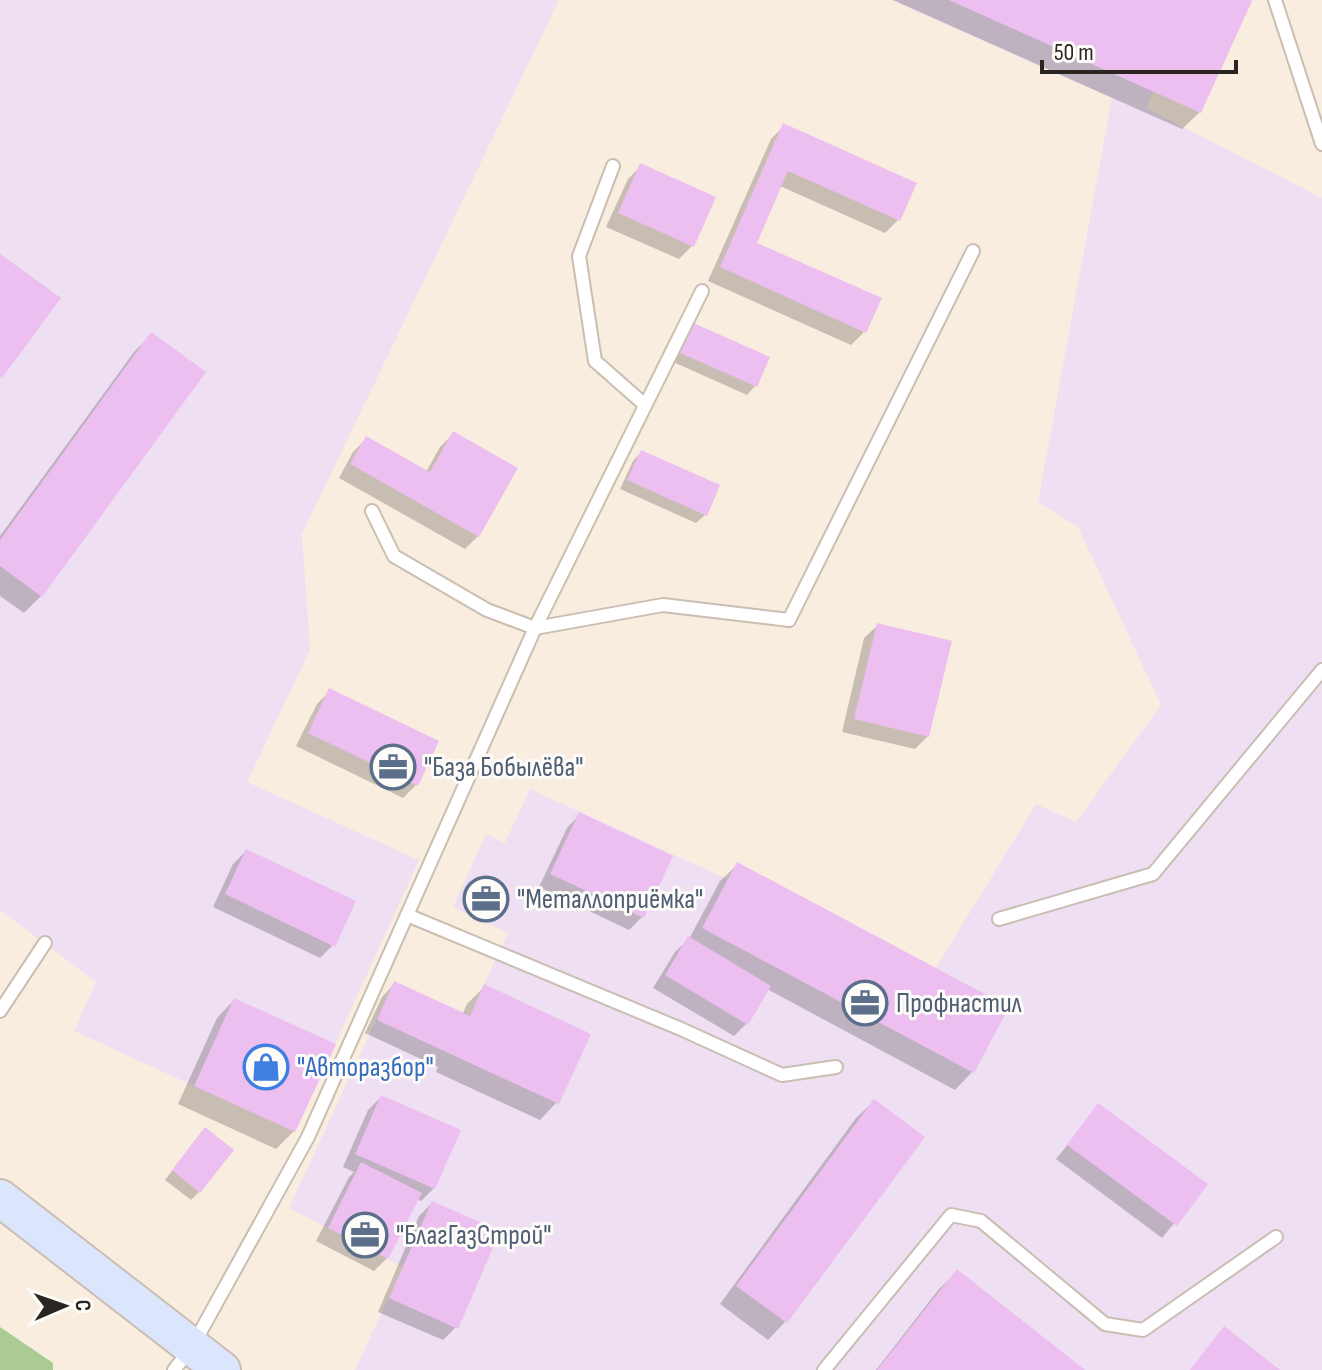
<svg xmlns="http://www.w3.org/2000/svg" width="1322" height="1370" viewBox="0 0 1322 1370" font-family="'Sofia Sans Condensed',sans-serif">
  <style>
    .industrial { fill: #eedff2 }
    .forest { fill: #aacb93 }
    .shadow { fill: #0003 }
    .building { fill: #edbef0 }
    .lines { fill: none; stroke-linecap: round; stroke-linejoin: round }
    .lane-casing { stroke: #cabeb2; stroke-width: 16 }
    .secondary-casing { stroke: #cabeb2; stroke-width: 40 }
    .lane { stroke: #fff; stroke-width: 12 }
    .secondary { stroke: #dbe5fc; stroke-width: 36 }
    .labels { text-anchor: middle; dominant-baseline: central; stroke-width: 6; stroke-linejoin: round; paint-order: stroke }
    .service-label { font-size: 28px; fill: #4e5e75; stroke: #fefcf9; text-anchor: start }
    .shop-label { font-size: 28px; fill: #366cbe; stroke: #fefcf9; text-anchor: start }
  </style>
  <rect width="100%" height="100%" fill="#f9ede0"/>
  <!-- industrial -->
  <g class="industrial">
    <polygon points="0,0 559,0 302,534 310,650 247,782 419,860 295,1132 74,1031 96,982 0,910"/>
    <polygon points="891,0 1197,0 1146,108 1322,198 1322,1370 355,1370 403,1267 289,1208 394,981 470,1015 508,933 453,907 486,834 505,843 530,789 727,879 737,862 936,968 1036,804 1076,822 1161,705 1078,527 1038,502 1112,98"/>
  </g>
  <!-- forest -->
  <polygon class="forest" points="0,1327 53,1363 53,1370 0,1370"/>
  <!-- shadow -->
  <g class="shadow">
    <polygon points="893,0 1245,0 1200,112 1182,129"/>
    <polygon points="784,126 898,220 885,233 780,186 754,244 864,332 851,345 708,281 771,139"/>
    <polygon points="641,166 692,246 679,259 606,227 628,179"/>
    <polygon points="683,333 755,386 747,395 671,361"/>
    <polygon points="151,335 41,596 24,613 0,596 0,536 134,352"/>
    <polygon points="453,434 478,536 465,549 339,478 353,452 366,439 426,472 440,447"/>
    <polygon points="641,452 705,515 696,523 620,489 633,461"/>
    <polygon points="878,625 928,736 915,749 842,732 864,638"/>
    <polygon points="330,691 416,785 403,798 296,746 317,704"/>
    <polygon points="580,814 642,917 629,930 539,887 567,828"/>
    <polygon points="246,851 333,945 320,958 213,907 233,864"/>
    <polygon points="738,864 1006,1008 972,1072 955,1090 767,989 747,1023 734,1036 653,988 675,952 689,939 720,881"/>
    <polygon points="395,983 462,1015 467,1004 484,987 557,1102 540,1120 436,1072 438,1067 365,1033 382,997"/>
    <polygon points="234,1000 294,1131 276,1149 178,1104 217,1018"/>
    <polygon points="381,1097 434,1188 421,1201 417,1199 387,1258 374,1271 316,1241 349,1177 354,1172 343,1167 368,1110"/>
    <polygon points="874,1101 922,1137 785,1322 768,1340 720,1304 856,1118"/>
    <polygon points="1099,1106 1205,1185 1162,1238 1056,1159"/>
    <polygon points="197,1138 199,1192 191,1200 165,1180"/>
    <polygon points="432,1203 456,1327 443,1340 378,1312 419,1216"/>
    <polygon points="957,1272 1082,1370 876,1370 939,1289"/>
  </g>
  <!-- building -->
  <g class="building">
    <polygon points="949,0 1250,0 1252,1 1201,113"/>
    <polygon points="783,123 917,183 900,221 788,171 757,243 882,298 866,333 720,267"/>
    <polygon points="640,163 716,197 694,247 618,213"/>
    <polygon points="0,254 61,298 2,378 0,376"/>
    <polygon points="691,322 770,357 757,387 678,352"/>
    <polygon points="151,332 206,372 42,597 0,566 0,540"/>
    <polygon points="453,431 518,468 479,537 350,464 366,436 430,472"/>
    <polygon points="641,450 720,485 707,516 627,480"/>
    <polygon points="877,623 952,641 929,737 854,719"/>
    <polygon points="329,688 439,741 418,786 308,733"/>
    <polygon points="579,812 673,856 644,918 550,874"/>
    <polygon points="246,849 356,901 335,947 225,894"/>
    <polygon points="737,862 1009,1007 974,1073 702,928"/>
    <polygon points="688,936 771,986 748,1025 665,975"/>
    <polygon points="394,981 470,1016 484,984 591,1034 559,1104 377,1020"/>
    <polygon points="234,998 336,1044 295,1132 194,1086"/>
    <polygon points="381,1095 461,1130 435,1189 355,1154"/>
    <polygon points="874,1099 925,1137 787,1323 736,1286"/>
    <polygon points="1098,1103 1208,1184 1177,1226 1067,1145"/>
    <polygon points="205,1127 234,1150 200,1193 172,1170"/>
    <polygon points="361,1162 422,1193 388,1259 328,1228"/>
    <polygon points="432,1201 500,1231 458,1329 389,1298"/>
    <polygon points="957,1269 1066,1355 1085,1370 877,1370"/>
    <polygon points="1224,1326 1280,1370 1190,1370"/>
  </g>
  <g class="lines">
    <!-- lane casing -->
    <g class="lane-casing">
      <g id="lane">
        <polyline points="1275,0 1322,144"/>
        <polyline points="613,166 579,256 595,361 645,405"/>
        <polyline points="372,511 394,556 487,610 535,628 663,605 789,620 973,251"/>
        <polyline points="407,915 681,1029 782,1075 836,1067"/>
        <polyline points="999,919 1153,874 1322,670"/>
        <polyline points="0,1011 45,943"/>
        <polyline points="174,1370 192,1347 308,1137 535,628 702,291"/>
        <polyline points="824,1370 951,1215 981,1221 1105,1324 1143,1330 1276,1237"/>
      </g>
    </g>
    <!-- secondary casing -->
    <g class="secondary-casing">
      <polyline id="secondary" points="0,1198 222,1370"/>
    </g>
    <!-- lane -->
    <use href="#lane" class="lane"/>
    <!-- secondary -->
    <use href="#secondary" class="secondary"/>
  </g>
  <!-- icons -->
  <defs>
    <g id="office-ring" transform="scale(2.3)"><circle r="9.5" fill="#fefcf9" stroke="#5c6f8a" stroke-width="1.5"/><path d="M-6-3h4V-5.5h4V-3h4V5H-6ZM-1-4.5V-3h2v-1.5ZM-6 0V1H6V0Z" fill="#5c6f8a"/></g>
    <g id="shop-ring" transform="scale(2.3)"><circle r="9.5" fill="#fefcf9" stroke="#3f7fe0" stroke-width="1.5"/><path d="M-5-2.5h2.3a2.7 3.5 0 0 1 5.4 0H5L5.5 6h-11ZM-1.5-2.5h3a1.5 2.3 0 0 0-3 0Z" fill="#3f7fe0"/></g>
  </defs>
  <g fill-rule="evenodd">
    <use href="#office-ring" x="393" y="767"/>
    <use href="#office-ring" x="486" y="899"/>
    <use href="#office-ring" x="865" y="1003"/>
    <use href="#shop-ring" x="266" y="1067"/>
    <use href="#office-ring" x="365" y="1235"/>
  </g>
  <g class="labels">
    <!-- service labels -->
    <g class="service-label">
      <text x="424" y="767">"База Бобылёва"</text>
      <text x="517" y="899">"Металлоприёмка"</text>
      <text x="896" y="1003">Профнастил</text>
      <text x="396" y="1235">"БлагГазСтрой"</text>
    </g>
    <!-- shop labels -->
    <g class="shop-label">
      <text x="297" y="1067">"Авторазбор"</text>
    </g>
  </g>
  <!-- north arrow -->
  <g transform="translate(64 1306) rotate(88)" stroke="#fefcf9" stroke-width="6" paint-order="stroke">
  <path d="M0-6L14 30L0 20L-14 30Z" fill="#2a2520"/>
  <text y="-12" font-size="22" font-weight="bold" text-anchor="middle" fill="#2a2520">С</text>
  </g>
  <!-- scale -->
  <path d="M1042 60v12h194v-12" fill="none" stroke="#2a2520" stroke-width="4"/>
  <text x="1054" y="60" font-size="24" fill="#2a2520" stroke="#fefcf9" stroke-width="6" paint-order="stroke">50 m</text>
</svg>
